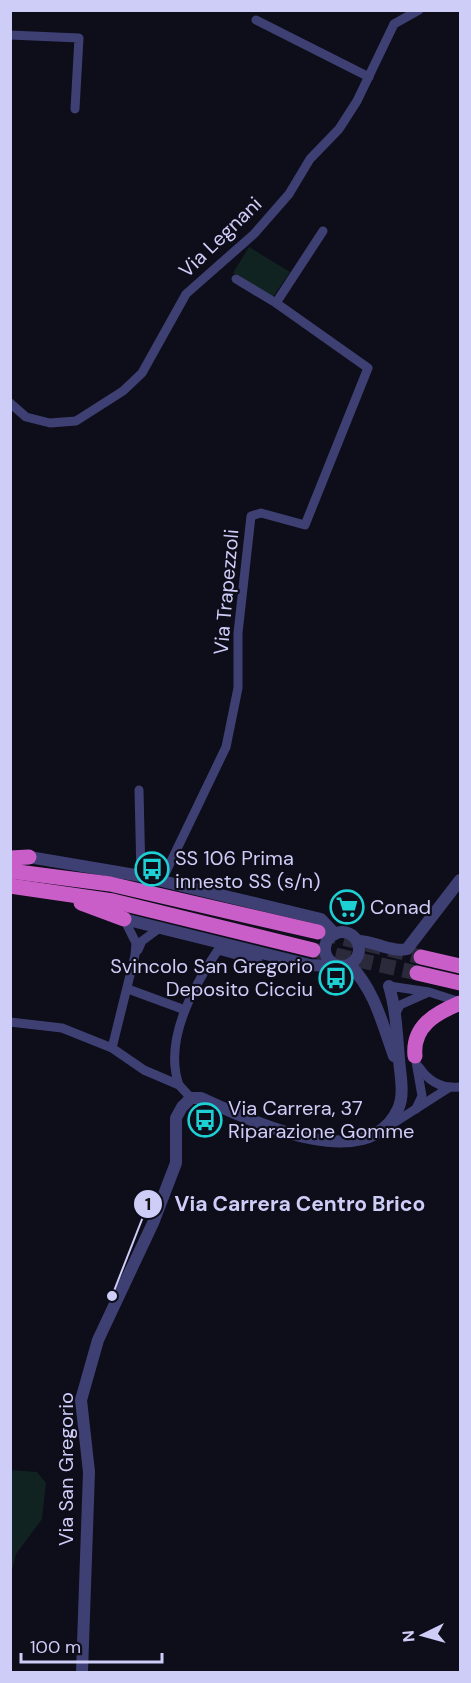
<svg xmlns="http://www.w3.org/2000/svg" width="471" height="1683" viewBox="0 0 471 1683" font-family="'DM Sans',sans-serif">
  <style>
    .green { fill: #112321 }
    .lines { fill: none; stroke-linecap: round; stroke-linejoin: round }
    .trunk-tunnel { stroke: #2b2a3b; stroke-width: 15; stroke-dasharray: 15 8; stroke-linecap: butt }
    .minor { stroke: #3e4073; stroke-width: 9 }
    .tertiary { stroke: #3e4073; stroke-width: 12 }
    .trunk { stroke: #ca5ec8; stroke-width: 15 }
    .labels { text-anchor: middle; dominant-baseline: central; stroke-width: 4.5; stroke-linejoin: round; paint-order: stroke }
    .street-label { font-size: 20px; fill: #cecdf8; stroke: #0e0d1a }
    .poi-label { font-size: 20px; fill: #cecdf8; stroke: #0e0d1a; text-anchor: start }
    .leader { fill: none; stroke: #cecdf8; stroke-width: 2 }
    .callout-dot { fill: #cecdf8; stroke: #0e0d1a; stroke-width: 2 }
    .mark-label { font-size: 18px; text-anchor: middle; font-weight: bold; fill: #111 }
    .callout-label { font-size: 21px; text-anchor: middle; font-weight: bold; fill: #cecdf8; stroke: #0e0d1a; stroke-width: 4.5; stroke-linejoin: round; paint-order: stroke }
  </style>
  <rect width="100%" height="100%" fill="#0e0d1a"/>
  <!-- green -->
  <g class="green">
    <polygon points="249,247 290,272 273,297 233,273"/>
    <polygon points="11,1470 37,1472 46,1483 42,1519 16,1554 11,1574"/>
  </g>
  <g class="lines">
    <!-- trunk-tunnel -->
    <g class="trunk-tunnel">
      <polyline points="322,933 421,957"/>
      <polyline points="313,950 417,973"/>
    </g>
    <!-- minor -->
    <g class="minor">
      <polyline points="256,20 369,77"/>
      <polyline points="10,35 79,38 75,109"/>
      <polyline points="276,303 323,231"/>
      <polyline points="10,403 26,417 50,423 76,421 123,391 142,373 186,294 254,234 289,194 310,159 339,129 357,101 394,24 419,10"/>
      <polyline points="139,790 141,876"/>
      <polyline points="162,880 226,747 238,688 238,633 251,516 261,513 305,525 368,368 276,303 236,279"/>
      <polyline points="138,950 142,941 161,927"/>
      <polyline points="389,986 429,992 460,1002"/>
      <polyline points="128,989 185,1010"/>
      <polyline points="395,1015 400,1005 427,993"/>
      <polyline points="10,1022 62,1028 112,1048 144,1070 179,1085 191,1098"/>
      <polyline points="112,1048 135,955 136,943 124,919"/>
      <polyline points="415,1056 422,1096 416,1109"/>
      <path d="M419,1067C429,1082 443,1089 460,1087"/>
      <path d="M179,1085C163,1040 194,986 218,950L258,961"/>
      <polyline points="386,1128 450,1087"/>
    </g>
    <!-- tertiary -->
    <g class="tertiary">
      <polyline points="29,857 141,876 321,919 335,934"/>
      <polyline points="124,919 310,965 337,966"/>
      <circle cx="342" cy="949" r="17"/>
      <path d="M357,941C374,940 390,953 407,949L460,880"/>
      <path d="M350,965C375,991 382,1023 394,1056"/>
      <path d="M82,1672L89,1472L81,1400L98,1340L153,1223L176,1163V1118L182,1107L191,1098H201C248,1119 367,1178 398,1109C405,1095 400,1074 399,1059C397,1035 396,1009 389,986"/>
    </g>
    <!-- trunk -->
    <g class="trunk">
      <polyline points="10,858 29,857"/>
      <polyline points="10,871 110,884 318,932"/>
      <polyline points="10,886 113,901 313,950"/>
      <polyline points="81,903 124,919"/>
      <polyline points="421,957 460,966"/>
      <polyline points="417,973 460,983"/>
      <path d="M415,1056C412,1026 436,1013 460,1003"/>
    </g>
  </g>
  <!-- icons -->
  <defs>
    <g id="bus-ring" transform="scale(1.725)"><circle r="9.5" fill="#0e0d1a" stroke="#1dd0d4" stroke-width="1.5"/><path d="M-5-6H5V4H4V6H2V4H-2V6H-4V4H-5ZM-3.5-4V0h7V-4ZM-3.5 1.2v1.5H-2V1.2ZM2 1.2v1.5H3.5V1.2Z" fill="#1dd0d4"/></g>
    <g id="supermarket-ring" transform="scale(1.725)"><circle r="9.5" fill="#0e0d1a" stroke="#1dd0d4" stroke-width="1.5"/><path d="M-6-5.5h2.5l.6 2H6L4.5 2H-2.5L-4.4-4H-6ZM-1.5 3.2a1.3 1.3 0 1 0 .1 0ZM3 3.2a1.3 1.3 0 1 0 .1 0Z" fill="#1dd0d4"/></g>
  </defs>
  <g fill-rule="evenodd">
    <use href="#bus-ring" x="152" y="869"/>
    <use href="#supermarket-ring" x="347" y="907"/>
    <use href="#bus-ring" x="336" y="978"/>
    <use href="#bus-ring" x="205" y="1120"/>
  </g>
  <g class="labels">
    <!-- street labels -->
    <g class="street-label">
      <text transform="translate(220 237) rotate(-44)">Via Legnani</text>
      <text transform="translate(226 592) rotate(-85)">Via Trapezzoli</text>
      <text transform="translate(66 1469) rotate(-90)">Via San Gregorio</text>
    </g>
    <!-- poi labels -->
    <g class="poi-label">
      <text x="175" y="858">SS 106 Prima<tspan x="175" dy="23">innesto SS (s/n)</tspan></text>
      <text x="370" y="907">Conad</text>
      <text x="313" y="966" text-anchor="end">Svincolo San Gregorio<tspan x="313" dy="23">Deposito Cicciu</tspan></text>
      <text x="228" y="1108">Via Carrera, 37<tspan x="228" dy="23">Riparazione Gomme</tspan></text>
    </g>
  </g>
  <!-- callouts -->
  <path class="leader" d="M112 1296L148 1204"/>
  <g class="callout-dot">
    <circle cx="112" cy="1296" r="6"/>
    <circle cx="148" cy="1204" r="15"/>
  </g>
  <g class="mark-label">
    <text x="148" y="1210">1</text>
  </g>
  <g class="callout-label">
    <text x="300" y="1211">Via Carrera Centro Brico</text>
  </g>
  <!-- border -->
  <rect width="471" height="1683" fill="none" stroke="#cecdf8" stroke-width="24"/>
  <!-- north arrow -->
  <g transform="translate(423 1635) rotate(265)" stroke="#0e0d1a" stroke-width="4.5" paint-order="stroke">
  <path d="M0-4.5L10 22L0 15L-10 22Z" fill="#cecdf8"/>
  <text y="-9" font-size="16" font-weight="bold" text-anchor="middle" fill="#cecdf8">N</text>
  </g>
  <!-- scale -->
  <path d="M21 1653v9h141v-9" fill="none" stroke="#cecdf8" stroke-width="3"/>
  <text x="30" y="1653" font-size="18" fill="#cecdf8" stroke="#0e0d1a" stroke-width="4.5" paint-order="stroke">100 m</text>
</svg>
